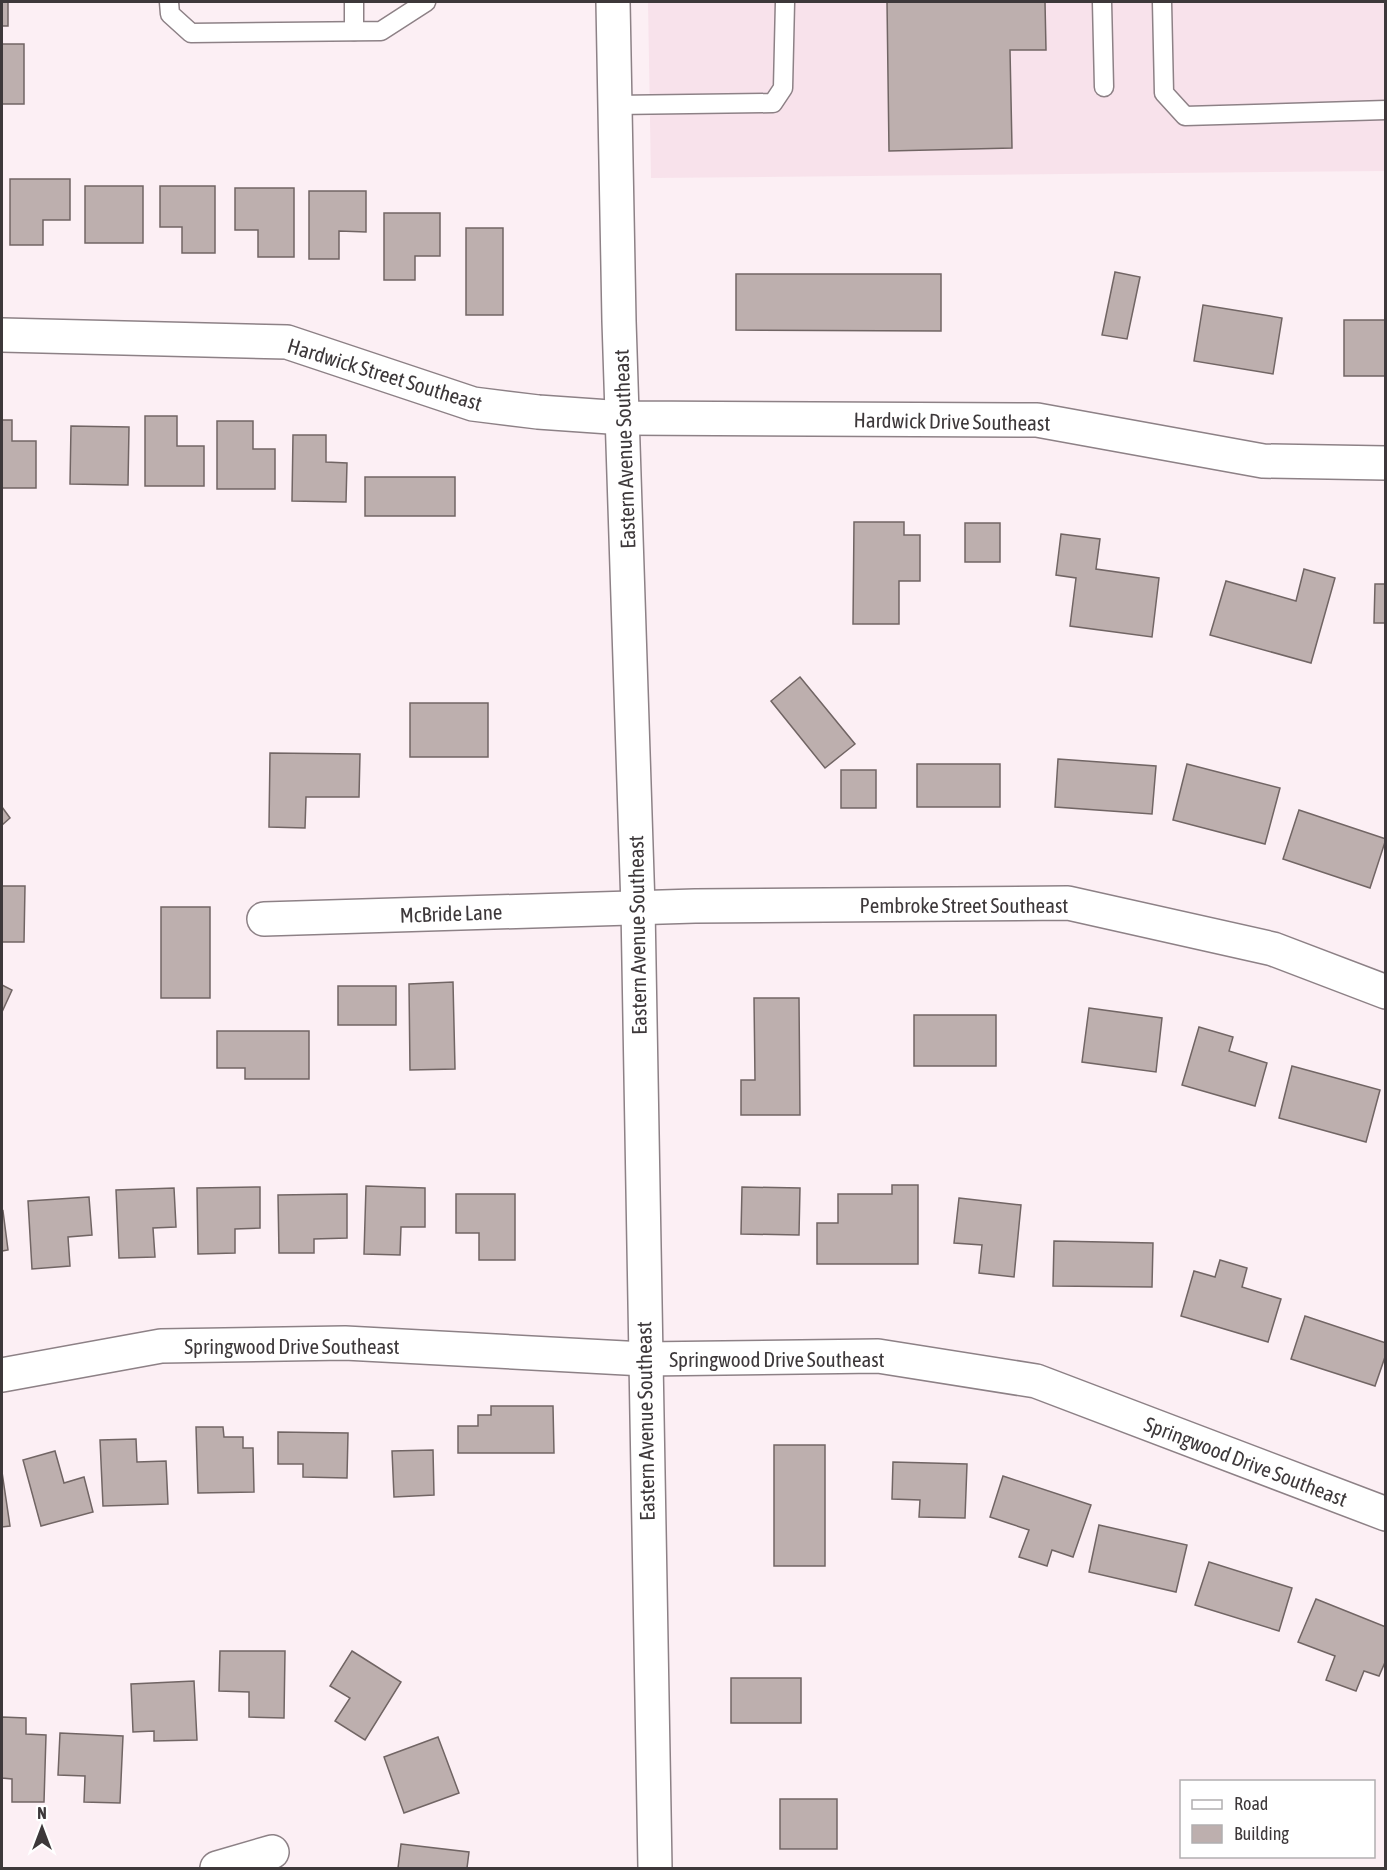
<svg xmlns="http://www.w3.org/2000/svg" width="1387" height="1870" viewBox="0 0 1387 1870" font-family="'Asap Condensed',sans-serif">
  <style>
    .built { fill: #f8e2eb }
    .building { fill: #bdafae; stroke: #716564; stroke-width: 1.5 }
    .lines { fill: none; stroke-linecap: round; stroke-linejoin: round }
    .service-casing { stroke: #8d8186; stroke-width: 21 }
    .minor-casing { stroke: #8d8186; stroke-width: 36 }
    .tertiary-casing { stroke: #8d8186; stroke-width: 36 }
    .service { stroke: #fff; stroke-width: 18 }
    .minor { stroke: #fff; stroke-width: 33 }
    .tertiary { stroke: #fff; stroke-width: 33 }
    .labels { text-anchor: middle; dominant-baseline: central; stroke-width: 6; stroke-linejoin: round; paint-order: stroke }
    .street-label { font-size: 21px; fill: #3d383a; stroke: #fff }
  </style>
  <rect width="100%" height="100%" fill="#fceff4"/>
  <!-- built -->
  <polygon class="built" points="648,2 1385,2 1385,171 651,178"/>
  <!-- building -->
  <g class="building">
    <rect x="2" y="2" width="6" height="24"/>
    <polygon points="887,2 1045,2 1046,50 1010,50 1012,148 889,151"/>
    <rect x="2" y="44" width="22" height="60"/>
    <polygon points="10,179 70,179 70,220 43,220 43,245 10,245"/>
    <rect x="85" y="186" width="58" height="57"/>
    <polygon points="160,186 215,186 215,253 182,253 182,227 160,227"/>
    <polygon points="235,188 294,188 294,257 258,257 258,230 235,230"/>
    <polygon points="309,191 366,191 366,232 339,231 339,259 309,259"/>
    <polygon points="384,213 440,213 440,256 415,256 415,280 384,280"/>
    <rect x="466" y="228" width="37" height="87"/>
    <polygon points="1115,272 1140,277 1127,339 1102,335"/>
    <polygon points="736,274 941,274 941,331 736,330"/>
    <polygon points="1203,305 1282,318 1273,374 1194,361"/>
    <rect x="1344" y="320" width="42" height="56"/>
    <polygon points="145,416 177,416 177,446 204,446 204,486 145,486"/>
    <polygon points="2,420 12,420 12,441 36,441 36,488 2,488"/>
    <polygon points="217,421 253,421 253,449 275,449 275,489 217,489"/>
    <polygon points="71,426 129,427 128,485 70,484"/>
    <polygon points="293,435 326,435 326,462 347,463 346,502 292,501"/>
    <rect x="365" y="477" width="90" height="39"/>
    <polygon points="854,522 904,522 904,535 920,535 920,581 899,581 899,624 853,624"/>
    <rect x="965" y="523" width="35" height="39"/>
    <polygon points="1061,534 1100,539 1096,569 1159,578 1152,637 1070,626 1076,578 1056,575"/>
    <polygon points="1304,569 1335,578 1311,663 1210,635 1226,581 1296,601"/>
    <polygon points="1375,584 1386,584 1386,623 1374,623"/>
    <polygon points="800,677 855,744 825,768 771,701"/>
    <rect x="410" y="703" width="78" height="54"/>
    <polygon points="270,753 360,754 359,797 306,797 305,828 269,827"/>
    <polygon points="1058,759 1156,766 1152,814 1055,807"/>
    <rect x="917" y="764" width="83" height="43"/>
    <polygon points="1187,764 1280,788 1265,844 1173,820"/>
    <rect x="841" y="770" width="35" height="38"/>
    <polygon points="2,807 10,818 2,825"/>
    <polygon points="1299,810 1386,839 1370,888 1283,859"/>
    <polygon points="2,886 25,886 24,942 2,942"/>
    <rect x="161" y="907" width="49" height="91"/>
    <polygon points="453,982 455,1069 410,1070 409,984"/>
    <polygon points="2,985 12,990 2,1012"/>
    <rect x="338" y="986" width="58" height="39"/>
    <polygon points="754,998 799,998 800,1115 741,1115 741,1080 755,1080"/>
    <polygon points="1089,1008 1162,1018 1156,1072 1082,1062"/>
    <rect x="914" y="1015" width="82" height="51"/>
    <polygon points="1199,1027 1233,1037 1229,1051 1267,1063 1255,1106 1182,1085"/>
    <polygon points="217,1031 309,1031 309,1079 245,1079 245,1068 217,1068"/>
    <polygon points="1292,1066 1380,1090 1366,1142 1279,1118"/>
    <polygon points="892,1185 918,1185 918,1264 817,1264 817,1223 838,1223 838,1194 892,1194"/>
    <polygon points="366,1186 425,1188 425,1227 401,1227 400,1255 364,1254"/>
    <polygon points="260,1187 260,1228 235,1229 235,1253 198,1254 197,1188"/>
    <polygon points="742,1187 800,1188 799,1235 741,1234"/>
    <polygon points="174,1188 176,1227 153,1228 155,1257 119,1258 116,1190"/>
    <polygon points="347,1194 347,1238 314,1239 314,1253 279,1253 278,1195"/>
    <polygon points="456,1194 515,1194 515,1260 479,1260 479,1233 456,1233"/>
    <polygon points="89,1197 92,1235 68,1237 70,1266 32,1269 28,1201"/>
    <polygon points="959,1198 1021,1205 1014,1277 979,1273 982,1245 954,1243"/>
    <polygon points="3,1211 8,1250 2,1251 2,1212"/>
    <polygon points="1054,1241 1153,1243 1152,1287 1053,1286"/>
    <polygon points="1220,1260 1247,1268 1242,1287 1281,1299 1268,1342 1181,1316 1194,1271 1215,1277"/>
    <polygon points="1305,1316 1386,1343 1386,1354 1375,1386 1291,1359"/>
    <polygon points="491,1406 553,1406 554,1453 458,1453 458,1426 478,1426 478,1415 491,1415"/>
    <polygon points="196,1427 223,1427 224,1437 243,1437 243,1448 253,1448 254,1492 198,1493"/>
    <polygon points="278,1432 348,1433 347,1478 303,1477 303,1464 278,1464"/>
    <polygon points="136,1439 137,1462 166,1461 168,1504 103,1506 100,1440"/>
    <rect x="774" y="1445" width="51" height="121"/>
    <polygon points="433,1450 434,1495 394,1497 392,1451"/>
    <polygon points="55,1451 64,1483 84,1477 93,1512 41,1526 23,1460"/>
    <polygon points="893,1462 967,1464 965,1518 919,1517 920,1500 892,1499"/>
    <polygon points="2,1472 10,1526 2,1527"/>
    <polygon points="1003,1476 1091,1505 1073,1557 1052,1550 1047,1566 1019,1557 1029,1530 990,1517"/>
    <polygon points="1099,1525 1187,1545 1176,1592 1089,1572"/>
    <polygon points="1209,1562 1292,1588 1279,1631 1195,1605"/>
    <polygon points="1316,1599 1386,1627 1386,1660 1379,1676 1364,1671 1356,1691 1326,1680 1335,1656 1298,1642"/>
    <polygon points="220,1651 285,1651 284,1718 249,1717 249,1692 219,1691"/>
    <polygon points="352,1651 401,1682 365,1740 335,1721 350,1698 330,1686"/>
    <rect x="731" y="1678" width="70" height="45"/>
    <polygon points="194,1681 197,1740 154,1741 154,1731 133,1732 131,1684"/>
    <polygon points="2,1717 26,1718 26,1734 46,1735 44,1802 12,1802 12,1779 2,1778"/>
    <polygon points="60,1733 123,1736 120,1803 84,1802 85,1776 58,1775"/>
    <polygon points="438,1737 459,1793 404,1813 384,1757"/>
    <rect x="780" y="1799" width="57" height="50"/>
    <polygon points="401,1844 469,1852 467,1868 398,1868"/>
  </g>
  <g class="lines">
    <!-- service casing -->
    <g class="service-casing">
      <g id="service">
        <polyline points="169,2 170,14 191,33 381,31 426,2"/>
        <polyline points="354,2 354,31"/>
        <polyline points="1102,2 1104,87"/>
        <polyline points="1162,2 1164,93 1185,116 1386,110"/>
        <polyline points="615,105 773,103 783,88 785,2"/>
      </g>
    </g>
    <!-- minor casing -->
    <g class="minor-casing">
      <g id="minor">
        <polyline points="2,335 287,342 473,404 538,412 624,418 1037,420 1263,461 1386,463"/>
        <polyline points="264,919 695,906 1068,903 1273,949 1386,992"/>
        <polyline points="2,1375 161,1346 345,1343 644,1359 878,1356 1036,1381 1386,1514"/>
        <polyline points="217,1868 272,1852"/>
      </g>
    </g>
    <!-- tertiary casing -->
    <g class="tertiary-casing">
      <polyline id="tertiary" points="613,2 619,321 638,907 655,1868"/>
    </g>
    <!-- service -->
    <use href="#service" class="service"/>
    <!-- minor -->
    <use href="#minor" class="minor"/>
    <!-- tertiary -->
    <use href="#tertiary" class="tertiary"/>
  </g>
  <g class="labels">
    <!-- street labels -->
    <g class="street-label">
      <text transform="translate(385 374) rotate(17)">Hardwick Street Southeast</text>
      <text transform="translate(952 421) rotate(1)">Hardwick Drive Southeast</text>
      <text transform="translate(624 449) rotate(-92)">Eastern Avenue Southeast</text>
      <text x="964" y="905">Pembroke Street Southeast</text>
      <text transform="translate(451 913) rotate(-2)">McBride Lane</text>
      <text transform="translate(637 935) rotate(-91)">Eastern Avenue Southeast</text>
      <text x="292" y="1346">Springwood Drive Southeast</text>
      <text x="777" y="1359">Springwood Drive Southeast</text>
      <text transform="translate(645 1421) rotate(-91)">Eastern Avenue Southeast</text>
      <text transform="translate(1246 1461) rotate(21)">Springwood Drive Southeast</text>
    </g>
  </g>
  <!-- border -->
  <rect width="1387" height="1870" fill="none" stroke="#3d383a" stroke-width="6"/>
  <!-- legend -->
  <rect x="1180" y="1780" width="195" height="78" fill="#ffffff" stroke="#b1afb0" stroke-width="1.5"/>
  <rect x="1192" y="1800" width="30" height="9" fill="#ffffff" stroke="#b1afb0" stroke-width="1.5"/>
  <text x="1234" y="1810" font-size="18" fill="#3d383a">Road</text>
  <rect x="1192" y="1825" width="30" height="18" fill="#bdafae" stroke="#b1afb0" stroke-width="1.5"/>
  <text x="1234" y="1840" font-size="18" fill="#3d383a">Building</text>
  <!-- north arrow -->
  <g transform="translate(42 1828)" stroke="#ffffff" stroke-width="4.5" paint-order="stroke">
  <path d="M0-4.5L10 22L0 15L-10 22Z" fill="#3d383a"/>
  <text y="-9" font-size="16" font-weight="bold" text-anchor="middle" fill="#3d383a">N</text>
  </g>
</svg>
